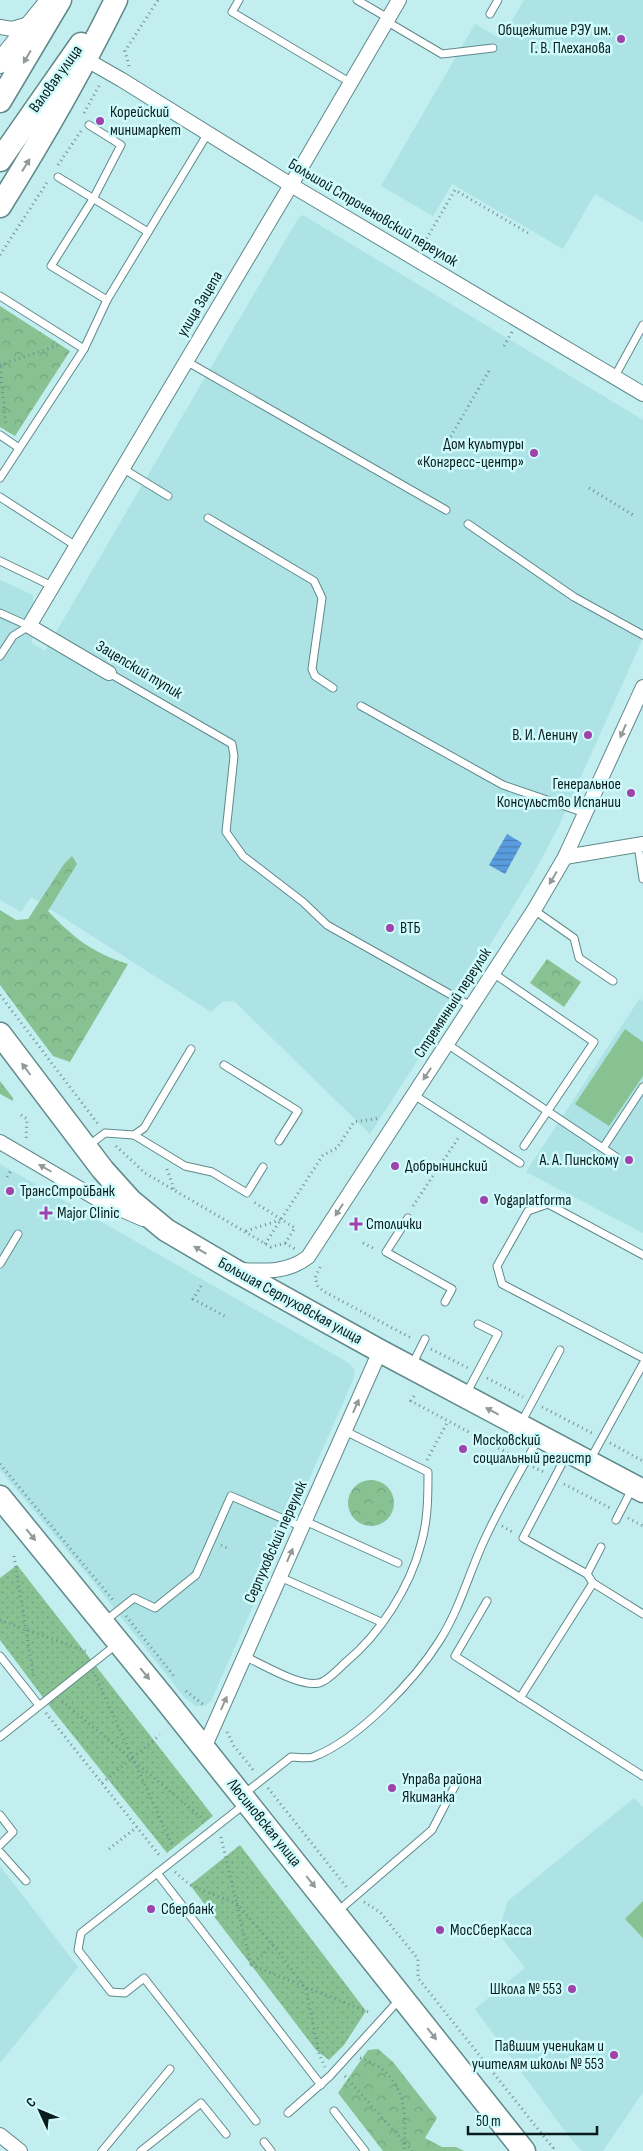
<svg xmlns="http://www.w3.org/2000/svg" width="643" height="2151" viewBox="0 0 643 2151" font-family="'Sofia Sans Condensed',sans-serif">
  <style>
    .built { fill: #ade3e5 }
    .grass { fill: url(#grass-dots) }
    .forest { fill: url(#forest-crowns) }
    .garden { fill: #88c293 }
    .water { fill: url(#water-rules) }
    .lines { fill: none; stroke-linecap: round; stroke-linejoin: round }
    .lane-casing { stroke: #60898b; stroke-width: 9 }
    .street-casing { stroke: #60898b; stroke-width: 16 }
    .secondary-casing { stroke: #60898b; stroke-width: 22 }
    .primary-casing { stroke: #60898b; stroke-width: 25 }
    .path { stroke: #709091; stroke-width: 3; stroke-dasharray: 1 4; stroke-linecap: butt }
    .lane { stroke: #fff; stroke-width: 7 }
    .street { stroke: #fff; stroke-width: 14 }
    .secondary { stroke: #fff; stroke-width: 20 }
    .primary { stroke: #fff; stroke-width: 22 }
    .oneway { fill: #919999 }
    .poi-dot { fill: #9f42ab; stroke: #cffbfd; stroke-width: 2 }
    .labels { text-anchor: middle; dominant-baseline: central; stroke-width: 5; stroke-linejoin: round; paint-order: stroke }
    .poi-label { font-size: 16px; fill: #0b1c1c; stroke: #cffbfd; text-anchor: start }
    .street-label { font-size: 16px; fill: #0b1c1c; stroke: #cffbfd }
  </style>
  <defs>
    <pattern id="grass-dots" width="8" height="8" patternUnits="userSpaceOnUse" patternTransform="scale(1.25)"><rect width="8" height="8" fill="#88c293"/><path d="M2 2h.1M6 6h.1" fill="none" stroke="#74a67e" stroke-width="1.8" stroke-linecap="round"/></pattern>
    <pattern id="forest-crowns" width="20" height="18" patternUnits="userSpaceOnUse" patternTransform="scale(1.25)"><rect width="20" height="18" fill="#88c293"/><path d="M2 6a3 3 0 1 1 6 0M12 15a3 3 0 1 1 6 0" fill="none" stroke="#74a67e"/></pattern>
    <pattern id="water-rules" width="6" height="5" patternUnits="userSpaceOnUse" patternTransform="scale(1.25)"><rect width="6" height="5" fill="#589cdd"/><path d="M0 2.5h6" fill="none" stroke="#477eb2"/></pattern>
  </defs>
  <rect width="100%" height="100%" fill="#c2eef0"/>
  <!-- built -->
  <g class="built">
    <polygon points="524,0 643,0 643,222 595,194 563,249 452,184 433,216 381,186 475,24 501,39"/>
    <polygon points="303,215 643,420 643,638 558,828 532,876 454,1004 370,1134 234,1001 222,1002 211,1012 31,897 21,912 0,900 0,580 33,595 32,643 45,651 299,217"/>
    <polygon points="640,998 643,1001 643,1233 526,1172"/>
    <polygon points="0,1164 349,1363 355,1370 354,1378 211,1701 205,1706 196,1706 184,1697 91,1579 0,1470"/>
    <polygon points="634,1798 643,1807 643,2092 603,2151 582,2151 567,2134 475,2009 525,1968 498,1933 508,1901"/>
    <polygon points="0,1866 78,1967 0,2063"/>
  </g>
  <!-- grass -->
  <g class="grass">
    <polygon points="17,1565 213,1816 167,1853 51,1708 0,1640 0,1578"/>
    <polygon points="240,1845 366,2011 344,2045 329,2060 316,2050 190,1885"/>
  </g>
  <!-- forest -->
  <g class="forest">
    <polygon points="0,306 70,351 15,436 0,427"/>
    <path d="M72,856L77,864L48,911C74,938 91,952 128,964L70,1062L53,1056L0,985V910L16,920L28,919L64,864Z"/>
    <polygon points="547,959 581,982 564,1007 530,983"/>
    <polygon points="0,1081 13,1098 13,1101 0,1094"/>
    <circle cx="371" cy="1503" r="23"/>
    <polygon points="378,2049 393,2062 437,2118 425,2138 442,2147 456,2147 464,2151 383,2151 338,2093 368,2050"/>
  </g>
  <!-- garden -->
  <g class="garden">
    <polygon points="625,1029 643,1042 643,1076 609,1126 575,1104"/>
    <polygon points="643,1901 643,1938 625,1919"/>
  </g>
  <!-- water -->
  <polygon class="water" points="507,834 522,843 505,874 489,865"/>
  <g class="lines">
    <!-- lane casing -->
    <g class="lane-casing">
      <g id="lane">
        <polyline points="239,0 232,12 351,83"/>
        <polyline points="357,0 388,18"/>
        <polyline points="490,14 498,0"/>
        <polyline points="386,21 442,54 493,48"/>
        <polyline points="89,125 121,145 93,199 51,266 107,300"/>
        <polyline points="58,177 148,232"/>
        <polyline points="0,296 84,349 107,300 208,133"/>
        <polyline points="186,361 446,510"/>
        <polyline points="615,376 643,325"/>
        <polyline points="0,435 19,448"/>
        <polyline points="122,468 168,496"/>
        <polyline points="0,478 84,349"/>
        <polyline points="0,497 76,546"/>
        <polyline points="208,518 314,581 322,598 312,669 315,676 333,688"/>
        <polyline points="468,524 574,597 643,635"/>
        <polyline points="0,561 52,586"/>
        <polyline points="0,613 29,626"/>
        <polyline points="0,656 13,636 29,626"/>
        <polyline points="109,673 232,744 234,756 226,832 243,856 303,902 327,925 471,1006"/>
        <polyline points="361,706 503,785 585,813"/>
        <polyline points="638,845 643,879"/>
        <polyline points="534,910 574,938 579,958 613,981"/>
        <polyline points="493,973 594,1042 524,1146"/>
        <polyline points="447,1044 616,1157"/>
        <polyline points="224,1065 298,1111 279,1141"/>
        <polyline points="414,1095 520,1163"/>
        <polyline points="134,1135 185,1166 212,1172 247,1193 263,1167"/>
        <polyline points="88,1146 105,1133 134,1135 144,1128 191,1049"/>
        <polyline points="603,1148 643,1087"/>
        <polyline points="408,1218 386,1252 452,1289 445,1302"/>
        <polyline points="643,1255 548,1204 528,1211 497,1266 502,1284 643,1358"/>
        <polyline points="0,1264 18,1234"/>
        <polyline points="412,1365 425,1339"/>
        <polyline points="466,1394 498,1334 478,1324"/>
        <polyline points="521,1423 560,1350"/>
        <polyline points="567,1454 523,1538 587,1574 593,1583 643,1614"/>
        <polyline points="590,1460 643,1364"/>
        <polyline points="616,1520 632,1489"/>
        <polyline points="305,1521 398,1563"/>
        <polyline points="587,1574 601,1547"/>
        <polyline points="280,1577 381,1622"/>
        <polyline points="487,1601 455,1656 643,1776"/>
        <polyline points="105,1621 134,1598 155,1608 196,1575 231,1496 302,1527"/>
        <polyline points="0,1656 38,1704"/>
        <path d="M244,1656C264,1665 299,1687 319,1683C328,1681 339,1668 346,1662C380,1634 410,1587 421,1544C428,1520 428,1496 428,1472L345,1431"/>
        <polyline points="520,1698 593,1583"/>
        <polyline points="0,1737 117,1644"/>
        <path d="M244,1794L291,1757C298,1757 307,1759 313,1757C358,1740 415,1680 440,1640C460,1608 468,1576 483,1543C499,1507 520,1473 538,1439"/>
        <polyline points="245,1804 81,1933 78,1950 111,1992 125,1993 144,1978 256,2121"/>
        <polyline points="0,1815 13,1832 0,1845"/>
        <polyline points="0,1852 26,1881"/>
        <polyline points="157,1873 321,2085"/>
        <polyline points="338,1911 432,1830 458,1780"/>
        <polyline points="334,2111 365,2151"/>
        <polyline points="288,2113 330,2076 399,2000"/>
        <polyline points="264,2142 271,2151"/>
        <polyline points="102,2151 170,2069"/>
        <polyline points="141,2151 201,2103 226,2134"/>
      </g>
    </g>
    <!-- street casing -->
    <g class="street-casing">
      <g id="street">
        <polyline points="0,27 12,29 29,24"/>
        <polyline points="87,60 122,80 291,185 643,394"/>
        <polyline points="109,673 29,626 291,185 399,0"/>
        <polyline points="565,857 643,844"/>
        <polyline points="0,1142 99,1200 143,1219"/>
        <path d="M240,1270C265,1271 287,1273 308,1257L534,910L565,857L643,687"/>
        <polyline points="204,1748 380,1351"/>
        <polyline points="0,2135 20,2151"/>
      </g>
    </g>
    <!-- secondary casing -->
    <g class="secondary-casing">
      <polyline id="secondary" points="0,63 51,0"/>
    </g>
    <!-- primary casing -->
    <g class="primary-casing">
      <g id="primary">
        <polyline points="0,101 60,0"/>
        <polyline points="0,160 81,44"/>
        <path d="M0,206C42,139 81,71 116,0"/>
        <polyline points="0,1034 103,1170 131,1201 166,1230 234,1270 380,1351 643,1491"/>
        <polyline points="0,1497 164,1698 524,2151"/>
      </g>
    </g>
    <!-- path -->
    <g class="path">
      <polyline points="129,66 125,51 158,0"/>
      <polyline points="84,113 100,84"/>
      <polyline points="58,165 81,131"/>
      <polyline points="320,178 324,184 322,186"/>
      <polyline points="424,243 455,190 528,233"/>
      <polyline points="0,255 48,181"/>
      <polyline points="504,346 512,332"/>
      <polyline points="0,365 59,345"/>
      <polyline points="0,367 6,426"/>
      <polyline points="448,441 490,369"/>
      <polyline points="589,488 633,515"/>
      <polyline points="0,995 98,1124"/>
      <polyline points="21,1115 27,1119 26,1141"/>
      <polyline points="116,1146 145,1173 271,1247 285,1243 295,1228 254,1202"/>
      <polyline points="167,1169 174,1189"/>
      <polyline points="7,1177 11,1170"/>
      <polyline points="413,1206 459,1137"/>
      <polyline points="246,1231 280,1220"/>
      <polyline points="285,1243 295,1249"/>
      <polyline points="363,1243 375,1249"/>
      <polyline points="265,1244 323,1155 337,1148 354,1122 380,1118"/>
      <polyline points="320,1267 315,1278 318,1286 323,1291 413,1339"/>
      <polyline points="201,1286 193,1299 228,1318"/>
      <polyline points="431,1349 468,1368"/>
      <polyline points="487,1378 523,1397"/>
      <polyline points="414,1396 411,1401 517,1458"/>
      <polyline points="542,1407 592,1433"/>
      <polyline points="610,1443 643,1461"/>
      <polyline points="427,1460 448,1421"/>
      <polyline points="0,1464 113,1600"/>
      <polyline points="533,1467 546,1473"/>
      <polyline points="564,1484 610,1508"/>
      <polyline points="628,1518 643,1526"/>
      <polyline points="502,1526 514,1533"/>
      <polyline points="221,1545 229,1549"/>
      <polyline points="14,1556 34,1679"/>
      <polyline points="126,1616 174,1676"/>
      <polyline points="0,1620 88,1652"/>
      <polyline points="95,1675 173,1847"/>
      <polyline points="186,1691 205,1706"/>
      <polyline points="62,1701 207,1822"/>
      <polyline points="46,1713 160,1856"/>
      <polyline points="227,1732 234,1746 254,1771"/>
      <polyline points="102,1783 160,1735"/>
      <polyline points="268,1788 348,1889"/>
      <polyline points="221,1837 251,1965 273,1945"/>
      <polyline points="109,1849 137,1827"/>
      <polyline points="175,1872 190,1885 237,1904 273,1945 306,1989 319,2054 325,2067"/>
      <polyline points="364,1902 380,1912 418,1959 418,1978 553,2148 550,2151"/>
      <polyline points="251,1965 371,2013"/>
      <path d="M360,2058C405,2073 407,2109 404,2151"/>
      <polyline points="345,2076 412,2151"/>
    </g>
    <!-- lane -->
    <use href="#lane" class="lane"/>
    <!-- street -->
    <use href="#street" class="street"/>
    <!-- secondary -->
    <use href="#secondary" class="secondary"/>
    <!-- primary -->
    <use href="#primary" class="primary"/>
  </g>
  <!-- one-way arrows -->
  <defs><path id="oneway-solid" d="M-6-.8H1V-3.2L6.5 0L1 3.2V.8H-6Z" transform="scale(1.25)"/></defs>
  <g class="oneway">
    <use href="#oneway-solid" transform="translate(27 57) rotate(121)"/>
    <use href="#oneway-solid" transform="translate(26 165) rotate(-58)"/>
    <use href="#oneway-solid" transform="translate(623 731) rotate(114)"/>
    <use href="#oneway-solid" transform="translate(553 878) rotate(121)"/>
    <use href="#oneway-solid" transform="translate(26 1069) rotate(-127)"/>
    <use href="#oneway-solid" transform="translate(427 1074) rotate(123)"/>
    <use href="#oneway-solid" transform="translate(45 1168) rotate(-150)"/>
    <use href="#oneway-solid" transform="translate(339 1210) rotate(123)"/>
    <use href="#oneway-solid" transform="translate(200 1250) rotate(-149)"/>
    <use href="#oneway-solid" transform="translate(356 1406) rotate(-66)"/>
    <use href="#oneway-solid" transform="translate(492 1411) rotate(-152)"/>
    <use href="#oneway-solid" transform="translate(31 1535) rotate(51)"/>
    <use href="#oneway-solid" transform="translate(290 1555) rotate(-66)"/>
    <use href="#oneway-solid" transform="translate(145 1674) rotate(51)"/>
    <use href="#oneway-solid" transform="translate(224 1703) rotate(-66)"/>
    <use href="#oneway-solid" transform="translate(311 1882) rotate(51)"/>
    <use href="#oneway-solid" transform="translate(432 2034) rotate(52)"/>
  </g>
  <!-- markers -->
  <g class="poi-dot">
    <circle cx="621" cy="39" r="5"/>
    <circle cx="100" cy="121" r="5"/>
    <circle cx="534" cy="453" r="5"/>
    <circle cx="588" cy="735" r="5"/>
    <circle cx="631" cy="793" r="5"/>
    <circle cx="390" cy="928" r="5"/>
    <circle cx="629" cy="1160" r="5"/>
    <circle cx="395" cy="1166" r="5"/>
    <circle cx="10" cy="1191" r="5"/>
    <circle cx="484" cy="1200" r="5"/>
    <path d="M43.5 1205.5h5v5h5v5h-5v5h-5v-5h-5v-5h5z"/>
    <path d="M353.5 1216.5h5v5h5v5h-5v5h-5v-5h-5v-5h5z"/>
    <circle cx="463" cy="1449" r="5"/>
    <circle cx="392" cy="1788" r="5"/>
    <circle cx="151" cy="1909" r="5"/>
    <circle cx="440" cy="1930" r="5"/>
    <circle cx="572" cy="1989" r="5"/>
    <circle cx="614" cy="2055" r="5"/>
  </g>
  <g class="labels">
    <!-- poi labels -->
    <g class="poi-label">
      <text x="611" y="30" text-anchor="end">Общежитие РЭУ им.<tspan x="611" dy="18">Г. В. Плеханова</tspan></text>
      <text x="110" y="112">Корейский<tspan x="110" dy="18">минимаркет</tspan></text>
      <text x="524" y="444" text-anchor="end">Дом культуры<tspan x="524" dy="18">«Конгресс-центр»</tspan></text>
      <text x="578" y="735" text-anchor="end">В. И. Ленину</text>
      <text x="621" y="784" text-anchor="end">Генеральное<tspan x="621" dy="18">Консульство Испании</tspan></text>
      <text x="400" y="928">ВТБ</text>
      <text x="619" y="1160" text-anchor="end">А. А. Пинскому</text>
      <text x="405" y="1166">Добрынинский</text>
      <text x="20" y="1191">ТрансСтройБанк</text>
      <text x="494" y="1200">Yogaplatforma</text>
      <text x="57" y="1213">Major Clinic</text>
      <text x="366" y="1224">Столички</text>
      <text x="473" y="1440">Московский<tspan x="473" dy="18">социальный регистр</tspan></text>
      <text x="402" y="1779">Управа района<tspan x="402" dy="18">Якиманка</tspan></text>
      <text x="161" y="1909">Сбербанк</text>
      <text x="450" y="1930">МосСберКасса</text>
      <text x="562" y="1989" text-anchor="end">Школа № 553</text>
      <text x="604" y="2046" text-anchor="end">Павшим ученикам и<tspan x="604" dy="18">учителям школы № 553</tspan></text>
    </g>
    <!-- street labels -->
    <g class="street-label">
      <text transform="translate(56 79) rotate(-54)">Валовая улица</text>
      <text transform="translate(373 213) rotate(31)">Большой Строченовский переулок</text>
      <text transform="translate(200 304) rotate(-59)">улица Зацепа</text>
      <text transform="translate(139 670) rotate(31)">Зацепский тупик</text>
      <text transform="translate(453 1003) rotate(-57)">Стремянный переулок</text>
      <text transform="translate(290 1301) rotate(29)">Большая Серпуховская улица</text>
      <text transform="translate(276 1542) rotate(-66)">Серпуховский переулок</text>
      <text transform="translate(264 1823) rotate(51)">Люсиновская улица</text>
    </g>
  </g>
  <!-- north arrow -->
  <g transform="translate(40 2111) rotate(314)" stroke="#cffbfd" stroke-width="4" paint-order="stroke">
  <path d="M0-4L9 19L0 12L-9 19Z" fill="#0b1c1c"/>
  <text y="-8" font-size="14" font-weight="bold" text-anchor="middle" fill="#0b1c1c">С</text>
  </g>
  <!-- scale -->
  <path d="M468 2126v8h129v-8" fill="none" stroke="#0b1c1c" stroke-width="2.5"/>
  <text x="476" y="2126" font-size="15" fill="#0b1c1c" stroke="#cffbfd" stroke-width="4" paint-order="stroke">50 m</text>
</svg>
